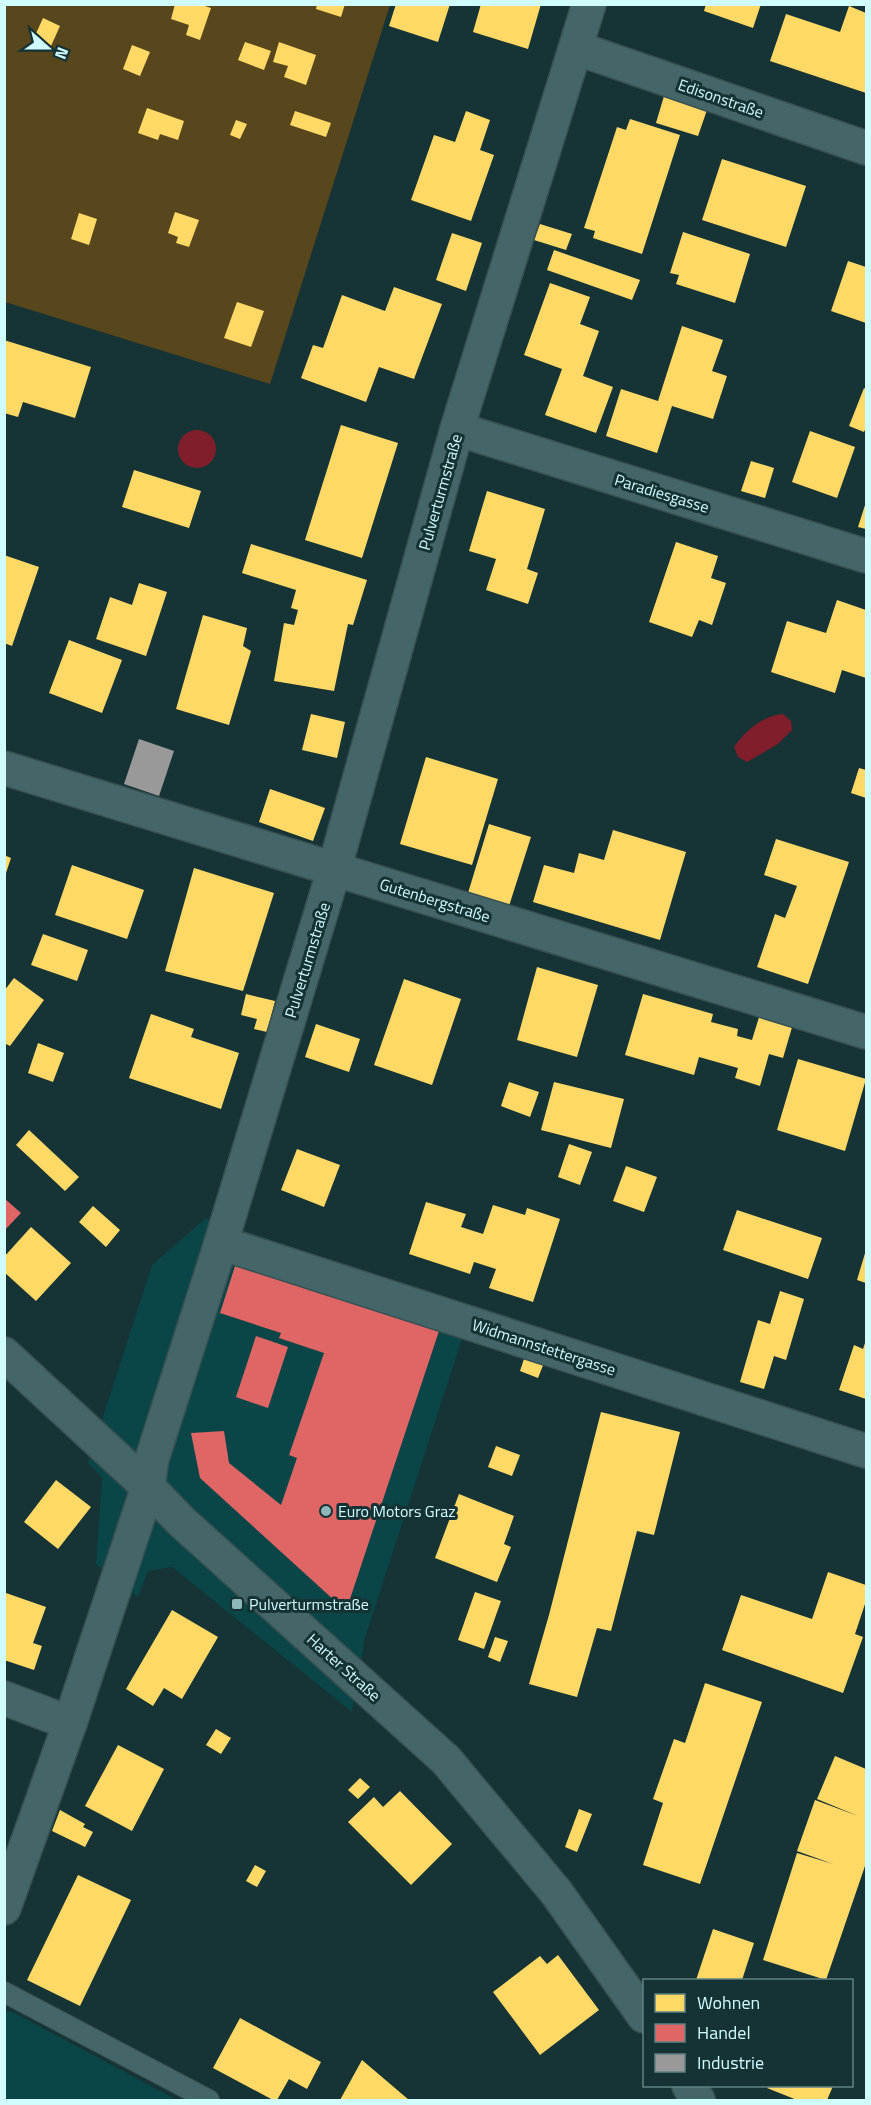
<svg xmlns="http://www.w3.org/2000/svg" width="871" height="2105" viewBox="0 0 871 2105" font-family="'Titillium Web',sans-serif">
  <style>
    .built { fill: #0a4548 }
    .green { fill: #58461d }
    .water { fill: #801f2b }
    .homes { fill: #ffd966 }
    .shops { fill: #e06666 }
    .industry { fill: #999 }
    .lines { fill: none; stroke-linecap: round; stroke-linejoin: round }
    .service-casing { stroke: #385052; stroke-width: 22 }
    .minor-casing { stroke: #385052; stroke-width: 36 }
    .secondary-casing { stroke: #385052; stroke-width: 36 }
    .service { stroke: #446668; stroke-width: 20 }
    .minor { stroke: #446668; stroke-width: 33 }
    .secondary { stroke: #446668; stroke-width: 33 }
    .poi-dot { fill: #8fb6b8; stroke: #153234; stroke-width: 2 }
    .labels { text-anchor: middle; dominant-baseline: central; stroke-width: 6; stroke-linejoin: round; paint-order: stroke }
    .street-label { font-size: 16px; fill: #d0fcfe; stroke: #153234 }
    .poi-label { font-size: 16px; fill: #d0fcfe; stroke: #153234; text-anchor: start }
  </style>
  <rect width="100%" height="100%" fill="#163335"/>
  <!-- built -->
  <g class="built">
    <polygon points="206,1218 472,1308 365,1638 352,1712 172,1567 148,1571 138,1597 96,1564 102,1478 88,1463 152,1265"/>
    <polygon points="11,2011 177,2100 5,2100 5,2012"/>
  </g>
  <!-- green -->
  <polygon class="green" points="4,5 390,5 270,384 5,302"/>
  <!-- water -->
  <g class="water">
    <circle cx="197" cy="449" r="19"/>
    <path d="M783,714L791,721L792,730L778,744L747,762L738,757L734,747C746,730 762,716 783,714Z"/>
  </g>
  <!-- homes -->
  <g class="homes">
    <polygon points="175,4 199,4 211,8 200,40 186,35 189,25 171,19"/>
    <polygon points="317,4 345,4 341,17 316,9"/>
    <polygon points="396,4 450,4 438,42 389,26"/>
    <polygon points="481,4 541,4 528,49 473,32"/>
    <polygon points="706,4 761,4 753,28 704,11"/>
    <polygon points="849,6 866,13 866,93 770,61 786,14 840,32"/>
    <polygon points="43,18 60,26 51,46 34,38"/>
    <polygon points="245,42 271,51 264,70 238,60"/>
    <polygon points="279,42 316,55 306,85 284,77 288,66 273,62"/>
    <polygon points="132,45 150,52 140,76 123,69"/>
    <polygon points="664,96 707,110 698,136 656,123"/>
    <polygon points="147,108 184,121 178,140 160,134 158,140 138,133"/>
    <polygon points="295,111 331,123 326,137 290,125"/>
    <polygon points="466,111 490,120 480,150 494,155 471,221 411,200 434,135 455,142"/>
    <polygon points="630,119 680,135 642,254 593,238 595,231 584,228 617,127 626,130"/>
    <polygon points="236,120 247,124 240,139 230,135"/>
    <polygon points="722,159 806,186 786,247 702,220"/>
    <polygon points="175,212 199,220 189,247 176,243 178,237 168,233"/>
    <polygon points="79,213 97,219 89,245 71,239"/>
    <polygon points="540,224 572,234 566,250 534,240"/>
    <polygon points="683,232 750,254 735,303 676,284 679,275 670,273"/>
    <polygon points="452,233 482,243 466,291 436,280"/>
    <polygon points="554,250 640,280 632,300 547,270"/>
    <polygon points="848,261 866,267 866,323 831,311"/>
    <polygon points="550,283 590,297 580,324 599,331 583,376 613,387 596,433 545,415 562,369 524,355"/>
    <polygon points="394,287 442,304 414,379 379,367 366,402 301,378 313,345 323,348 342,295 385,311"/>
    <polygon points="237,302 264,311 251,347 224,338"/>
    <polygon points="682,326 723,340 712,371 727,376 713,419 672,406 657,453 606,436 621,389 658,401"/>
    <polygon points="4,340 91,367 75,418 23,402 18,417 4,413"/>
    <polygon points="864,388 866,389 866,427 864,432 849,426"/>
    <polygon points="341,425 398,443 362,558 305,540"/>
    <polygon points="810,431 855,447 837,498 792,482"/>
    <polygon points="751,461 774,468 765,498 741,491"/>
    <polygon points="134,470 201,491 189,528 122,507"/>
    <polygon points="487,491 545,509 527,569 538,573 528,604 486,590 496,559 469,551"/>
    <polygon points="866,502 866,529 858,527"/>
    <polygon points="676,542 718,556 711,578 726,583 712,625 699,620 692,637 649,622"/>
    <polygon points="251,544 367,580 353,625 348,624 334,691 274,681 284,623 294,625 298,610 291,608 296,590 242,573"/>
    <polygon points="4,555 39,567 12,646 4,643"/>
    <polygon points="139,583 167,592 146,656 96,639 110,597 132,605"/>
    <polygon points="837,600 866,610 866,678 842,670 835,693 771,672 787,621 826,633"/>
    <polygon points="203,615 247,628 243,646 251,651 229,725 176,709"/>
    <polygon points="69,640 122,660 102,713 49,693"/>
    <polygon points="311,714 345,722 337,758 302,750"/>
    <polygon points="426,757 498,779 472,865 400,844"/>
    <polygon points="859,768 866,770 866,798 851,793"/>
    <polygon points="270,789 325,808 313,841 259,822"/>
    <polygon points="489,824 531,837 509,906 468,893"/>
    <polygon points="613,830 686,852 660,940 533,902 544,865 574,873 579,853 604,860"/>
    <polygon points="776,839 849,862 808,984 757,967 775,914 785,918 797,886 764,875"/>
    <polygon points="4,855 11,858 5,876 4,876"/>
    <polygon points="72,865 144,890 127,939 55,915"/>
    <polygon points="194,868 274,893 243,991 165,971"/>
    <polygon points="43,934 88,950 77,981 31,965"/>
    <polygon points="537,967 598,985 577,1057 517,1040"/>
    <polygon points="14,978 44,1000 10,1046 4,1043 4,991"/>
    <polygon points="404,979 461,999 432,1085 374,1065"/>
    <polygon points="246,994 275,1001 267,1032 254,1029 257,1019 241,1015"/>
    <polygon points="643,994 713,1014 711,1022 738,1029 737,1036 752,1040 760,1014 793,1024 783,1058 769,1054 760,1086 735,1078 738,1068 699,1057 694,1075 625,1055"/>
    <polygon points="151,1014 194,1029 191,1037 239,1053 221,1109 129,1078"/>
    <polygon points="316,1024 360,1039 349,1072 305,1057"/>
    <polygon points="38,1043 64,1053 53,1082 28,1073"/>
    <polygon points="798,1059 866,1079 845,1151 777,1130"/>
    <polygon points="509,1082 539,1092 530,1117 501,1106"/>
    <polygon points="554,1082 624,1099 611,1148 541,1130"/>
    <polygon points="29,1130 79,1177 65,1191 16,1145"/>
    <polygon points="569,1144 592,1152 580,1185 558,1177"/>
    <polygon points="297,1149 340,1165 324,1207 281,1190"/>
    <polygon points="626,1166 657,1177 644,1212 613,1201"/>
    <polygon points="426,1202 466,1214 461,1227 483,1234 493,1205 525,1215 527,1208 560,1219 533,1302 489,1288 496,1269 474,1262 470,1274 409,1254"/>
    <polygon points="93,1206 120,1230 106,1247 79,1222"/>
    <polygon points="737,1210 822,1238 808,1279 723,1250"/>
    <polygon points="31,1227 71,1263 36,1301 4,1272 4,1257"/>
    <polygon points="866,1250 866,1283 857,1280"/>
    <polygon points="780,1291 804,1299 786,1360 774,1356 764,1389 740,1382 758,1320 770,1324"/>
    <polygon points="866,1340 866,1399 839,1390 854,1345 863,1349"/>
    <polygon points="525,1356 544,1363 538,1378 520,1371"/>
    <polygon points="601,1412 680,1432 654,1535 637,1531 611,1631 597,1628 577,1697 529,1684 549,1615"/>
    <polygon points="496,1446 520,1455 512,1476 488,1467"/>
    <polygon points="56,1480 91,1507 58,1549 24,1522"/>
    <polygon points="459,1494 514,1516 504,1544 511,1547 497,1582 435,1558"/>
    <polygon points="828,1572 866,1585 866,1601 855,1634 863,1637 843,1693 722,1650 741,1595 812,1619"/>
    <polygon points="475,1592 501,1601 484,1649 458,1640"/>
    <polygon points="6,1593 46,1607 33,1643 42,1646 34,1670 4,1660"/>
    <polygon points="172,1610 218,1637 182,1699 164,1688 153,1706 126,1689"/>
    <polygon points="495,1637 508,1641 500,1662 488,1657"/>
    <polygon points="705,1683 762,1702 700,1884 643,1865 663,1803 653,1799 674,1739 685,1743"/>
    <polygon points="216,1729 231,1738 221,1754 206,1745"/>
    <polygon points="118,1745 164,1769 132,1831 85,1806"/>
    <polygon points="835,1756 866,1769 866,1863 826,1980 763,1960 797,1853 833,1864 797,1851 815,1800 858,1816 817,1799"/>
    <polygon points="360,1778 370,1787 358,1799 348,1790"/>
    <polygon points="400,1791 452,1844 411,1885 348,1822 374,1797 383,1807"/>
    <polygon points="579,1809 592,1814 577,1852 565,1847"/>
    <polygon points="60,1810 85,1824 83,1827 93,1832 85,1847 52,1831"/>
    <polygon points="255,1865 266,1871 257,1887 246,1881"/>
    <polygon points="78,1875 131,1900 80,2006 27,1980"/>
    <polygon points="713,1929 754,1943 742,1980 696,1980"/>
    <polygon points="558,1955 599,2010 540,2055 493,1992 540,1956 547,1964"/>
    <polygon points="240,2018 321,2062 307,2089 289,2079 277,2100 273,2100 213,2068"/>
    <polygon points="362,2060 409,2100 340,2100"/>
    <polygon points="769,2086 833,2086 827,2100 797,2100 767,2088"/>
  </g>
  <!-- shops -->
  <g class="shops">
    <polygon points="4,1198 21,1213 4,1231"/>
    <polygon points="236,1263 440,1328 346,1611 200,1478 191,1433 224,1431 229,1463 281,1505 297,1458 289,1455 324,1353 279,1338 281,1333 220,1313"/>
    <polygon points="256,1336 288,1347 268,1408 236,1397"/>
  </g>
  <!-- industry -->
  <polygon class="industry" points="139,739 174,751 159,796 124,784"/>
  <g class="lines">
    <!-- service casing -->
    <g class="service-casing">
      <polyline id="service" points="4,1992 209,2100"/>
    </g>
    <!-- minor casing -->
    <g class="minor-casing">
      <g id="minor">
        <polyline points="576,48 866,148"/>
        <polyline points="457,429 866,556"/>
        <polyline points="4,768 866,1032"/>
        <polyline points="221,1243 866,1451"/>
        <polyline points="4,1698 70,1723"/>
        <polyline points="4,1908 70,1723 148,1487 152,1459 221,1243 334,870 457,429 589,4"/>
      </g>
    </g>
    <!-- secondary casing -->
    <g class="secondary-casing">
      <g id="secondary">
        <polyline points="4,1354 148,1487 182,1522 446,1760 556,1892 644,2016"/>
        <polyline points="689,2086 698,2100"/>
      </g>
    </g>
    <!-- service -->
    <use href="#service" class="service"/>
    <!-- minor -->
    <use href="#minor" class="minor"/>
    <!-- secondary -->
    <use href="#secondary" class="secondary"/>
  </g>
  <!-- markers -->
  <g class="poi-dot">
    <circle cx="326" cy="1511" r="6"/>
    <rect x="231" y="1598" width="12" height="12" rx="3"/>
  </g>
  <g class="labels">
    <!-- street labels -->
    <g class="street-label">
      <text transform="translate(721 98) rotate(19)">Edisonstraße</text>
      <text transform="translate(440 492) rotate(-74)">Pulverturmstraße</text>
      <text transform="translate(662 493) rotate(17)">Paradiesgasse</text>
      <text transform="translate(435 900) rotate(17)">Gutenbergstraße</text>
      <text transform="translate(307 960) rotate(-73)">Pulverturmstraße</text>
      <text transform="translate(544 1347) rotate(18)">Widmannstettergasse</text>
      <text transform="translate(344 1667) rotate(42)">Harter Straße</text>
    </g>
    <!-- poi labels -->
    <g class="poi-label">
      <text x="338" y="1511">Euro Motors Graz</text>
      <text x="249" y="1604">Pulverturmstraße</text>
    </g>
  </g>
  <!-- border -->
  <rect width="871" height="2105" fill="none" stroke="#d0fcfe" stroke-width="12"/>
  <!-- legend -->
  <rect x="643" y="1979" width="210" height="108" fill="#153234" stroke="#608385" stroke-width="1.5"/>
  <rect x="655" y="1994" width="30" height="18" fill="#ffd966" stroke="#608385" stroke-width="1.5"/>
  <text x="697" y="2009" font-size="18" fill="#d0fcfe">Wohnen</text>
  <rect x="655" y="2024" width="30" height="18" fill="#e06666" stroke="#608385" stroke-width="1.5"/>
  <text x="697" y="2039" font-size="18" fill="#d0fcfe">Handel</text>
  <rect x="655" y="2054" width="30" height="18" fill="#999999" stroke="#608385" stroke-width="1.5"/>
  <text x="697" y="2069" font-size="18" fill="#d0fcfe">Industrie</text>
  <!-- north arrow -->
  <g transform="translate(48 48) rotate(111)" stroke="#153234" stroke-width="4.5" paint-order="stroke">
  <path d="M0-4.5L10 22L0 15L-10 22Z" fill="#d0fcfe"/>
  <text y="-9" font-size="16" font-weight="bold" text-anchor="middle" fill="#d0fcfe">N</text>
  </g>
</svg>
